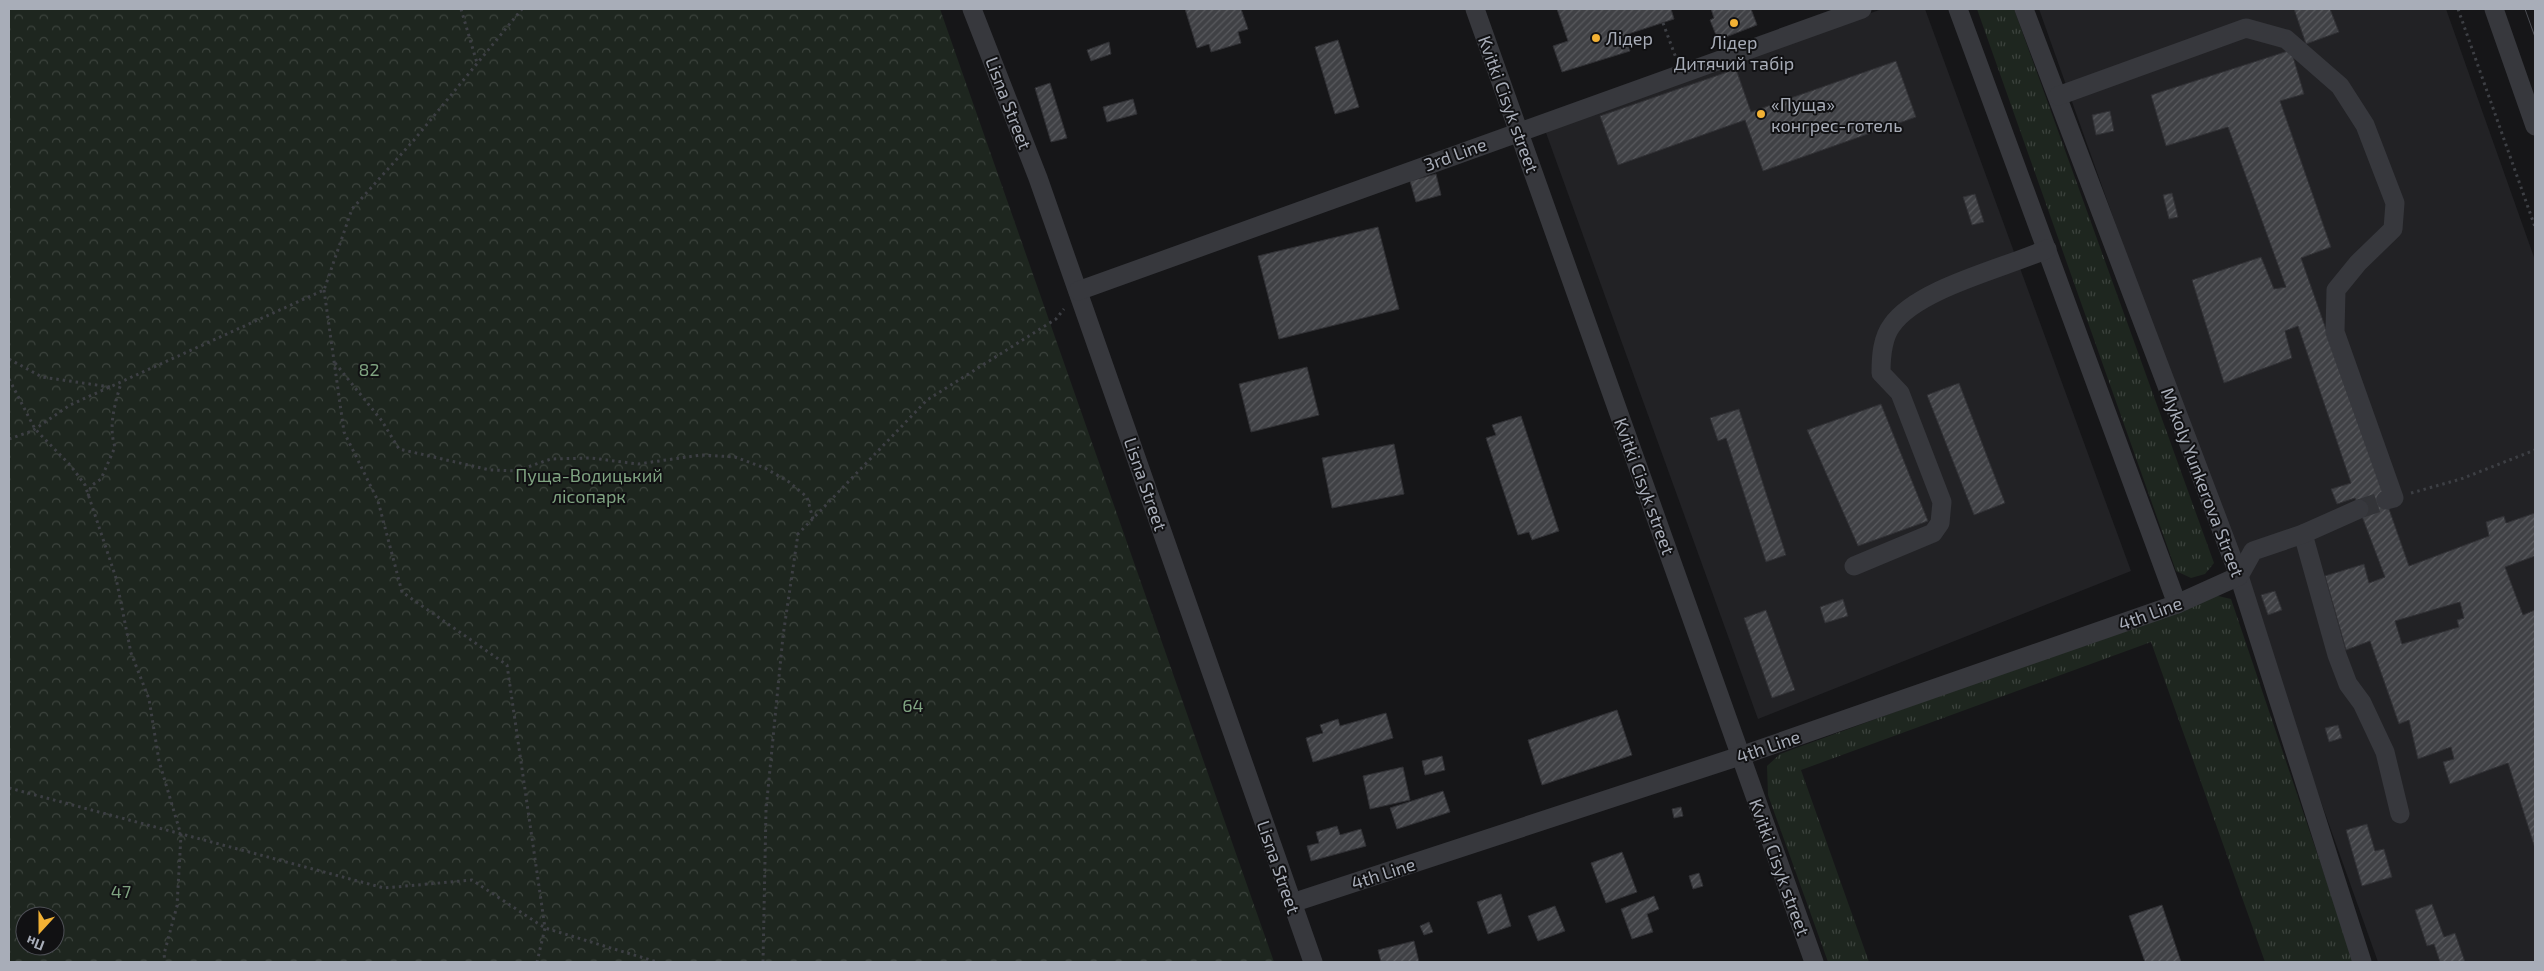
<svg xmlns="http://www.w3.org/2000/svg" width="2544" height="971" viewBox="0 0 2544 971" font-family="'Exo 2',sans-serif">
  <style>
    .built { fill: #222225 }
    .grass { fill: url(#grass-tufts) }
    .forest { fill: url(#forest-crowns); fill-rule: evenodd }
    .building { fill: url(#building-hatch); stroke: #303034; fill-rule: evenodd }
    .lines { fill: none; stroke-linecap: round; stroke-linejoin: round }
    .minor-tunnel { stroke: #333438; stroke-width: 19; stroke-dasharray: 19 9; stroke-linecap: butt }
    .path { stroke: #3d3f44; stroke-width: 3; stroke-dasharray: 2.5 4; stroke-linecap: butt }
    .minor { stroke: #37383d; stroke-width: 19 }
    .tram { stroke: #4a4c52; stroke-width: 1 }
    .poi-dot { fill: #f2b134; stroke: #111113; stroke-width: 2 }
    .labels { text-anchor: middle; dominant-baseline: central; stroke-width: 4; stroke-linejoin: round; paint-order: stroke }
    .poi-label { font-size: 18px; fill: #a8adb8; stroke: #111113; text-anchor: start }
    .street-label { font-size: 18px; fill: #a8adb8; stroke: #111113 }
    .park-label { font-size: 18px; fill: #7fa381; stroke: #111113 }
  </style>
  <defs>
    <pattern id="grass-tufts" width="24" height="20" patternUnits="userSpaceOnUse" patternTransform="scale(1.25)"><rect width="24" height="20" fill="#1e261f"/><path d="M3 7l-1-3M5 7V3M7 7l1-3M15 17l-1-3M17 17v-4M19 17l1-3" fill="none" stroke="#3c433d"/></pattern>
    <pattern id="forest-crowns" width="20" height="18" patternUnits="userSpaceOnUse" patternTransform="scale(1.25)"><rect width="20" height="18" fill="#1e261f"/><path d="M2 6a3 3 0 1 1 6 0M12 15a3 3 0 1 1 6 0" fill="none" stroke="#3c433d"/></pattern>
    <pattern id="building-hatch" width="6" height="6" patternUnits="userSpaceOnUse" patternTransform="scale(1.25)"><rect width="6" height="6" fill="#404145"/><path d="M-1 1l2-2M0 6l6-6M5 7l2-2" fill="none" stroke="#595a5e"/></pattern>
  </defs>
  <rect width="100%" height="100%" fill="#161618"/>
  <!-- built -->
  <g class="built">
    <polygon points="1882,9 1925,9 2131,571 1758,719 1545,130"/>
    <polygon points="2039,9 2446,9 2535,260 2535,962 2378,962"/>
  </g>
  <!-- grass -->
  <g class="grass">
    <polygon points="1977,9 2014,9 2214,563 2205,574 2191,578 2176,571"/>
    <polygon points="2214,595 2231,599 2354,962 2265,962 2151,642 1801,770 1869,962 1828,962 1768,795 1767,766 1780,754"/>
  </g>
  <!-- forest -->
  <path class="forest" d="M9,9H940L1274,962H9ZM25,916H55V946H25Z"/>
  <!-- building -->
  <g class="building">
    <polygon points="1185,9 1241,9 1248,29 1238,32 1241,43 1211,52 1209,44 1197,48"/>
    <polygon points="1557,9 1671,9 1674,19 1625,35 1630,51 1562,72 1553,46 1568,41"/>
    <polygon points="1711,9 1751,9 1757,25 1718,40 1710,20 1714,18"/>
    <polygon points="2294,9 2330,9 2339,32 2306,44"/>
    <polygon points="1338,40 1359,107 1335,114 1315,47"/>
    <polygon points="1109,42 1111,54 1091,61 1087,50"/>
    <path d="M2291,50L2304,94L2280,101L2331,247L2301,258L2409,566L2489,536L2486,522L2504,516L2506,523L2535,513V556L2505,567L2523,615L2535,610V848L2508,763L2450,784L2443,762L2454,759L2451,747L2418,759L2409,720L2399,724L2370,641L2346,650L2325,576L2364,564L2369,583L2385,577L2355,498L2337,504L2331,489L2351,483L2298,326L2285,331L2292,358L2224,383L2192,280L2261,257L2274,289L2286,287L2228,127L2166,146L2151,95ZM2460,602L2464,618L2457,620L2459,627L2402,644L2395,621Z"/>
    <polygon points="1896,61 1916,117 1763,171 1745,120 1618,165 1600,116 1736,69 1751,112"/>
    <polygon points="1050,83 1067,138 1051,142 1035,88"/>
    <polygon points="1133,99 1137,114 1107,122 1103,107"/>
    <polygon points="2110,111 2114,131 2096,135 2092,115"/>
    <polygon points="1436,174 1441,195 1416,202 1410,181"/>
    <polygon points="2172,193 2178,217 2169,219 2163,195"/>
    <polygon points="1975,194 1984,222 1972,225 1963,197"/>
    <polygon points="1378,227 1399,309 1279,339 1258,256"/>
    <polygon points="1307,367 1319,415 1251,432 1239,384"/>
    <polygon points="1959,383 2005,503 1974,515 1927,395"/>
    <polygon points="1881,404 1928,521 1858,546 1807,430"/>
    <polygon points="1739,409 1786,555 1766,562 1726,438 1718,441 1710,418"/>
    <polygon points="1521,416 1559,531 1532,540 1529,532 1518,535 1486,438 1496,435 1492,425"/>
    <polygon points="1394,444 1404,494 1332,508 1322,458"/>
    <polygon points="2275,591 2282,610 2268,615 2261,595"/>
    <polygon points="1843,599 1848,616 1825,623 1820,607"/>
    <polygon points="1766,610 1795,690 1772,698 1744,618"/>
    <polygon points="1617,710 1632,755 1542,785 1528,740"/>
    <polygon points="1386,713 1393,738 1313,762 1306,738 1323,733 1320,725 1338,719 1340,726"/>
    <polygon points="2338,725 2342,738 2329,742 2325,728"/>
    <polygon points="1442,756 1445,770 1425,775 1422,761"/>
    <polygon points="1403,767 1410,800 1370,809 1363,776"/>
    <polygon points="1443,791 1450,812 1397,829 1390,808"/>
    <polygon points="1681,807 1683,816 1674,818 1672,809"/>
    <polygon points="2367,824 2375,851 2384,849 2392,877 2362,886 2346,830"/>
    <polygon points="1337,826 1340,835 1361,829 1366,846 1311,861 1307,846 1319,843 1316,832"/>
    <polygon points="1622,852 1637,892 1606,903 1591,863"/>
    <polygon points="1699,873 1703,886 1693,889 1689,876"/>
    <polygon points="1501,894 1511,926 1488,934 1477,902"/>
    <polygon points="1654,896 1659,909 1647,914 1653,932 1632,939 1621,909"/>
    <polygon points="2432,904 2444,937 2455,933 2465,962 2440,962 2434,944 2427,946 2415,910"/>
    <polygon points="2162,905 2181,962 2145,962 2129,916"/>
    <polygon points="1555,906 1565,931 1538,941 1528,916"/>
    <polygon points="1429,922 1433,932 1424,935 1420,926"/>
    <polygon points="1414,941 1419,962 1381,962 1378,950"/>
  </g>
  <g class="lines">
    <!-- minor-tunnel -->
    <polyline class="minor-tunnel" points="2359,509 2386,500"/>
    <!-- path -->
    <g class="path">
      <polyline points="461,9 477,63"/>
      <polyline points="2458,9 2535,227"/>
      <polyline points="1663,23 1676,58"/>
      <polyline points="324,290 344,432 378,501 402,592 507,665 545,928 537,962"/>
      <polyline points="9,359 42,377 110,387"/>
      <polyline points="335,363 382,421 399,449 490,470 516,471 551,459 591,458 638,464 701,455 735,457 765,468 789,482 807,497 813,519"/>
      <polyline points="9,379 35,429 71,466 85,485 116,578 131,653 149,699 159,761 181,835 177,906 164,954 165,962"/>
      <polyline points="9,439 32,431 70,405 324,290 352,209 414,140 522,9"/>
      <polyline points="2411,493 2461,479 2535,450"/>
      <path d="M88,496L91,486L101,479L115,447C108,426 115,404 121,383"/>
      <polyline points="9,788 384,888 472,880 545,928 657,962"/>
      <polyline points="763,962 766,810 783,636 798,534 927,400 1056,319 1064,309"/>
    </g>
    <!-- minor -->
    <g class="minor">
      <polyline points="972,9 1038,178 1313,962"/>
      <polyline points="1475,9 1814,962"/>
      <polyline points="1958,9 2177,604"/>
      <polyline points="2024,9 2239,576 2362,962"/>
      <polyline points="2494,9 2535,126"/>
      <polyline points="2058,96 2246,28 2286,39 2340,86 2365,125 2395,203 2393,229 2358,263 2336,290 2335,332 2394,498 2386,500"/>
      <polyline points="1078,291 1862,9"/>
      <polyline points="2303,534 2337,655 2348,684 2362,703 2385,752 2400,814"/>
      <path d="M1854,566L1933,533L1940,523L1942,502L1900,393L1881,373C1881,357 1882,338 1892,325C1918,288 2005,268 2047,249"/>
      <polyline points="2239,576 2253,551 2303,534 2359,509"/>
      <polyline points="1292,903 1749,753 2177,604 2239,576"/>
    </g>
    <!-- tram -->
    <polyline class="tram" points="2525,9 2535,37"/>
  </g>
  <!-- markers -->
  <g class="poi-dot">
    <circle cx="1734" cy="23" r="5"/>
    <circle cx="1596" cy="38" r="5"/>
    <circle cx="1761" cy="114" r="5"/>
  </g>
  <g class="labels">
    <!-- poi labels -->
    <g class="poi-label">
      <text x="1606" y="38">Лідер</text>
      <text x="1734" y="42" text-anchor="middle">Лідер<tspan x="1734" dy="21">Дитячий табір</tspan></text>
      <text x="1771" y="104">«Пуща»<tspan x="1771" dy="21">конгрес-готель</tspan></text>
    </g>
    <!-- street labels -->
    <g class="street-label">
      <text transform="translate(1009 103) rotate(69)">Lisna Street</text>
      <text transform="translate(1509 104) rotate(70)">Kvitki Cisyk street</text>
      <text transform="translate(1455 154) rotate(-20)">3rd Line</text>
      <text transform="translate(2203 482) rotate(69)">Mykoly Yunkerova Street</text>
      <text transform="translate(1146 484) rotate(71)">Lisna Street</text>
      <text transform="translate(1645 486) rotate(70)">Kvitki Cisyk street</text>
      <text transform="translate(2150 613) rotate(-20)">4th Line</text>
      <text transform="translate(1768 746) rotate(-19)">4th Line</text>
      <text transform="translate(1279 867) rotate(71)">Lisna Street</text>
      <text transform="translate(1780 867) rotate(70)">Kvitki Cisyk street</text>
      <text transform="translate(1383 873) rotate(-18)">4th Line</text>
    </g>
    <!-- park labels -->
    <g class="park-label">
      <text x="369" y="369">82</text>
      <text x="589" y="475">Пуща-Водицький<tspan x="589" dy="21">лісопарк</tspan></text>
      <text x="913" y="705">64</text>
      <text x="121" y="891">47</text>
    </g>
  </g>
  <!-- border -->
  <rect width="2544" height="971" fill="none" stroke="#a8adb8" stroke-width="20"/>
  <!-- north arrow -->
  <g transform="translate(40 931) rotate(201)"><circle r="24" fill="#111113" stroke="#4d4f55"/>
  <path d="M0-4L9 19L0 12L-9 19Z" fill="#f2b134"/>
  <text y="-8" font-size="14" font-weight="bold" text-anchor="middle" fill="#a8adb8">Пн</text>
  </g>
</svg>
